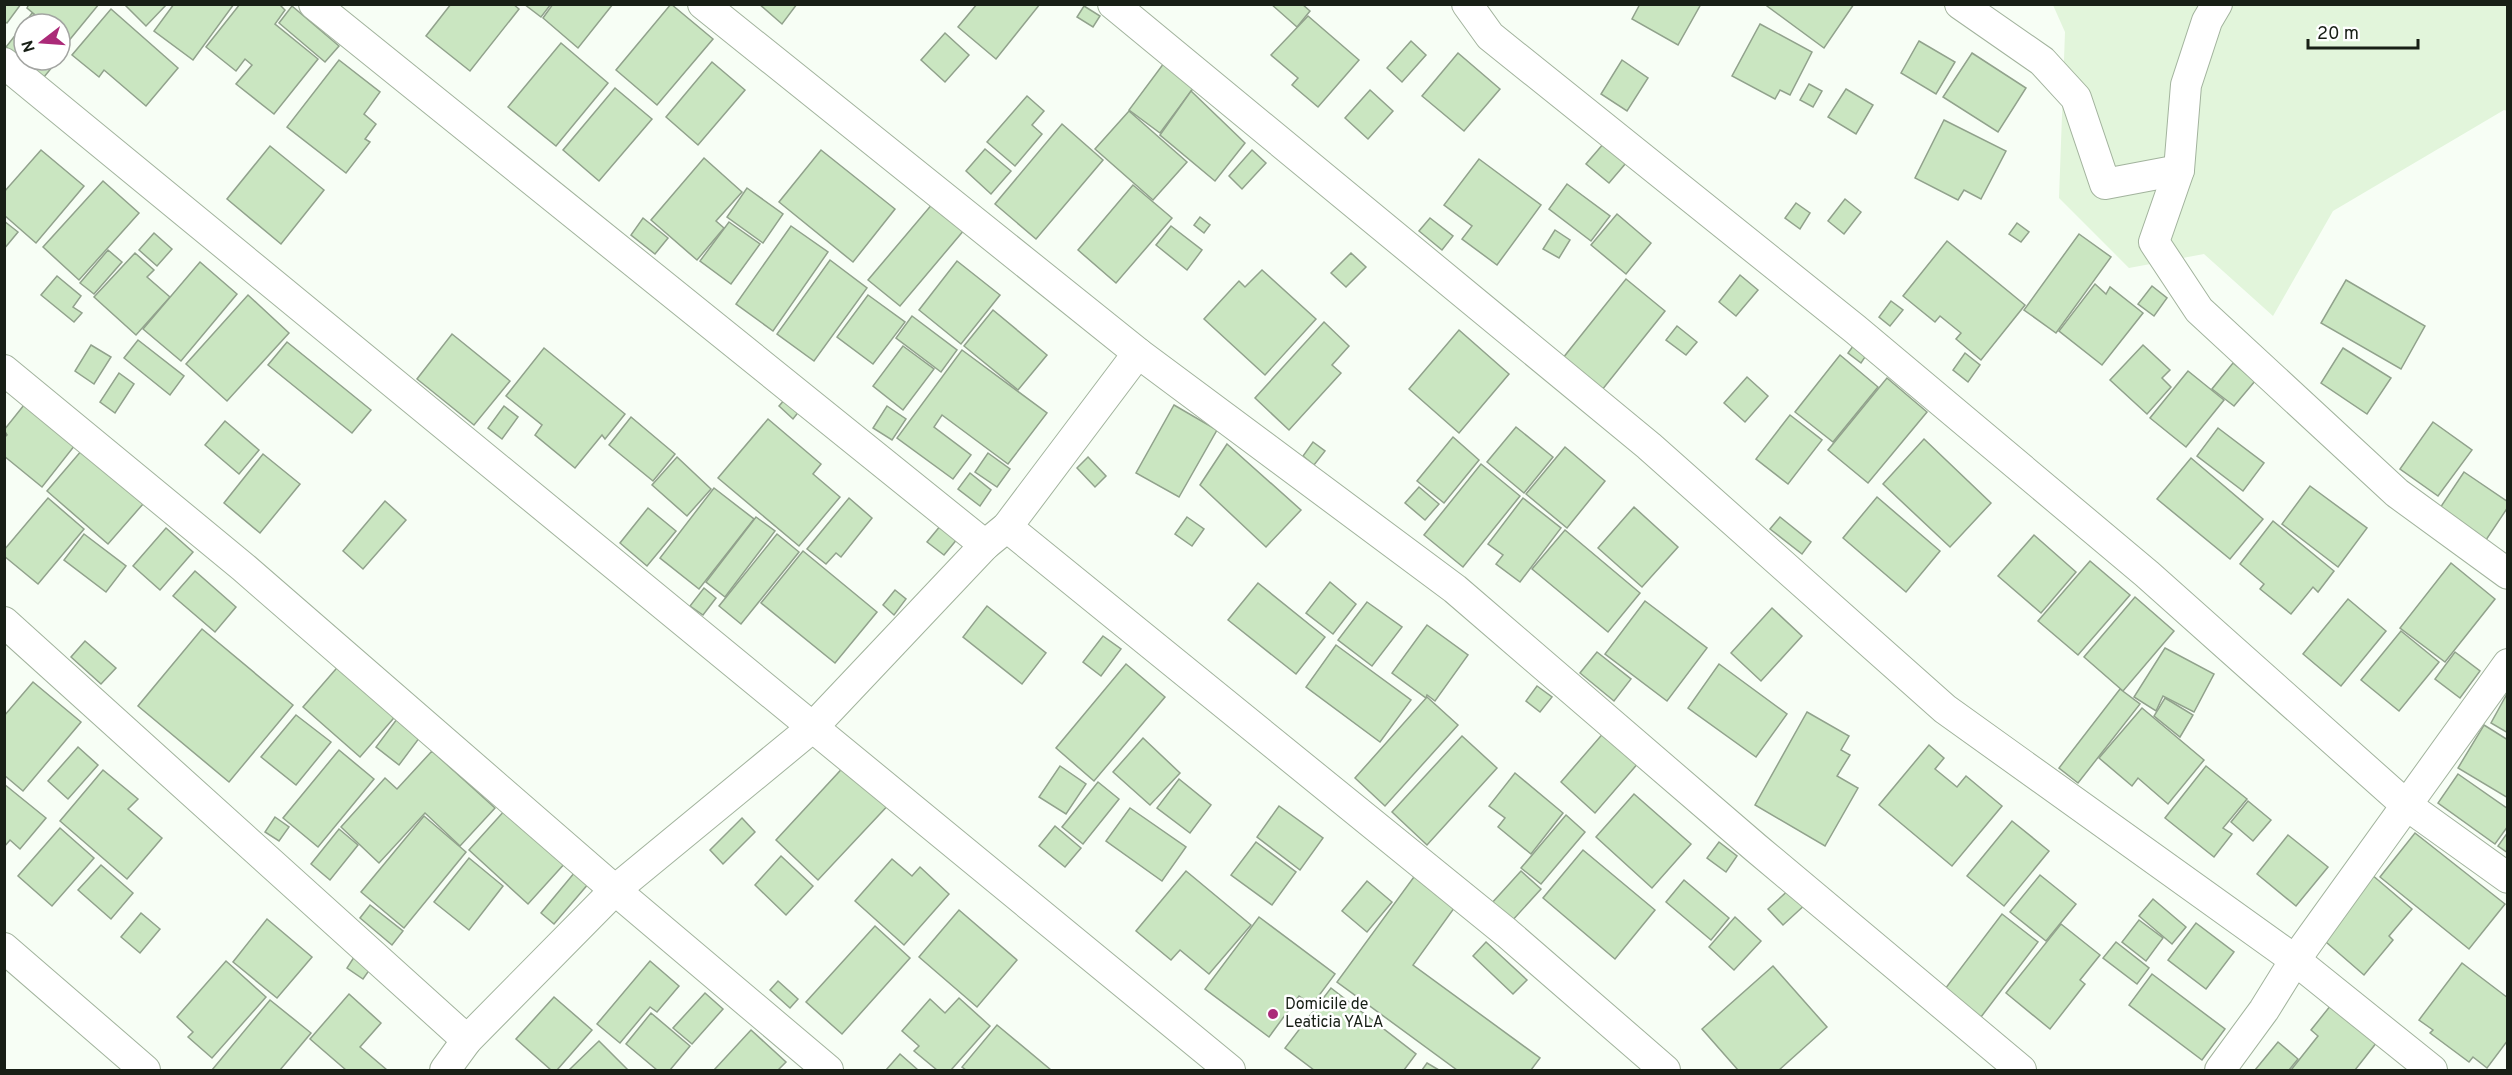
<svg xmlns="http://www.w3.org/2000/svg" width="2512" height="1075" viewBox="0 0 2512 1075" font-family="Overpass,sans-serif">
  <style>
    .green { fill: #e2f5db }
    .building { fill: #cae6c1; stroke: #91a28c; stroke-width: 1.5 }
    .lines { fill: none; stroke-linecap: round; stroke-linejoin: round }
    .street-casing { stroke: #a2b39d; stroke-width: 32 }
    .street { stroke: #fff; stroke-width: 30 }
    .poi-dot { fill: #ab2a78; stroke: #fff; stroke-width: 2 }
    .labels { text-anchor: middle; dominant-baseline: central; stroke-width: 5; stroke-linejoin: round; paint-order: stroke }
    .poi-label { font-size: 16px; fill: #181f16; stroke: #fff; text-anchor: start }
  </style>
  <rect width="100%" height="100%" fill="#f7fef5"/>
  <!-- green -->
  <polygon class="green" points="2053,5 2507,5 2507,111 2504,110 2333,211 2273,316 2204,254 2129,268 2059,198 2065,32"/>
  <!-- building -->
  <g class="building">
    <polygon points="4,4 21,4 7,23 4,21"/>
    <polygon points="29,4 99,4 62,49 60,48 60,24 46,24 27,8"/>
    <polygon points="124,4 167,4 146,26"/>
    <polygon points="174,4 234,4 193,60 154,31"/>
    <polygon points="240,4 279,4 285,10 275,24 318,59 274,114 236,84 252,65 245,59 236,71 206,47"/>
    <polygon points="451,4 513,4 519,9 470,71 426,36"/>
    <polygon points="524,4 551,4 541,17"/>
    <polygon points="553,4 613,4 578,48 543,18"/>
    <polygon points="671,4 713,39 657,105 616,70"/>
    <polygon points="759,4 797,4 782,24"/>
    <polygon points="977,4 1040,4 996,59 958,27"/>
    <polygon points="1271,4 1302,4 1310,11 1297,27"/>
    <polygon points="1640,4 1701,4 1678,45 1632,19"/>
    <polygon points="1768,4 1854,4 1824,48 1767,6"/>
    <polygon points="292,6 339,46 325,62 279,23"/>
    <polygon points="1084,6 1100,16 1093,27 1077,17"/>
    <polygon points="111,9 178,68 146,106 104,70 99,77 72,55"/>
    <polygon points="32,13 46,24 24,24"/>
    <polygon points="1308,16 1359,60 1318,107 1292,85 1298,78 1271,55"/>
    <polygon points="24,24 24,60 58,60 44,77 6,47"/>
    <polygon points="1760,24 1812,52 1790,95 1780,90 1775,99 1732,76"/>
    <polygon points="945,33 969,55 945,82 921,60"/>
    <polygon points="1411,41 1426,55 1402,82 1387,68"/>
    <polygon points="1919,41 1955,62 1936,94 1901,73"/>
    <polygon points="561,43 608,83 556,146 508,107"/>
    <polygon points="1458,53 1500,89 1464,131 1422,96"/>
    <polygon points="1972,53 2026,88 1998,132 1943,97"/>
    <polygon points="339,60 380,92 364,114 376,124 365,139 370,142 346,173 287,127"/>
    <polygon points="1622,60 1648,78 1627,111 1601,94"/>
    <polygon points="712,62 745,90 698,145 666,117"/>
    <polygon points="1164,63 1195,86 1160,133 1129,110"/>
    <polygon points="1809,84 1822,91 1813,107 1800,100"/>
    <polygon points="615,88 652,119 599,181 563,150"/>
    <polygon points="1846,89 1873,105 1856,134 1828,117"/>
    <polygon points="1370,90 1393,111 1368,139 1345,118"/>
    <polygon points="1191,91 1245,143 1215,181 1160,135"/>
    <polygon points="1027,96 1044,111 1032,125 1042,134 1015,166 987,142"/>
    <polygon points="1129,111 1187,162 1153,200 1095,149"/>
    <polygon points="1944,120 2006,151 1981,199 1964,190 1958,200 1915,178"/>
    <polygon points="1062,124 1103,160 1036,239 995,204"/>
    <polygon points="1604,143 1626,163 1609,183 1586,164"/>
    <polygon points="270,146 324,190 281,244 227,199"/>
    <polygon points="985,149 1011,171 991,194 966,171"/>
    <polygon points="41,150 84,186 36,243 4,215 4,192"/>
    <polygon points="821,150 895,209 853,262 779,202"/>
    <polygon points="1252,150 1266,163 1242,189 1229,176"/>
    <polygon points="704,158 742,192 716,221 724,228 697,260 651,220"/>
    <polygon points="1479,159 1541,205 1497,265 1462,239 1472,226 1444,205"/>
    <polygon points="103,181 139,213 79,280 43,247"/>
    <polygon points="1567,184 1610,216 1591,241 1549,209"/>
    <polygon points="1133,185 1172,218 1116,283 1078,250"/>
    <polygon points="747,188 783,214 763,243 727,217"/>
    <polygon points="939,196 970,223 900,306 868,280"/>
    <polygon points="1845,199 1861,212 1844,234 1828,221"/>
    <polygon points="1796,203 1810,213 1800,229 1785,218"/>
    <polygon points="1617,214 1651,243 1626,274 1591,245"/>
    <polygon points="1200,217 1210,225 1204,233 1194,225"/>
    <polygon points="643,218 668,238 655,254 631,235"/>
    <polygon points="1430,218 1453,236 1442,250 1419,231"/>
    <polygon points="4,221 18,232 4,249"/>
    <polygon points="729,222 760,244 731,284 700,261"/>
    <polygon points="2017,223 2029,232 2021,242 2009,234"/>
    <polygon points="791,226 828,252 773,331 736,304"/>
    <polygon points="1171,226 1202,250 1187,270 1156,245"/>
    <polygon points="1555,230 1570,240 1559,258 1543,249"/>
    <polygon points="154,233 172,249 157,266 139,250"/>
    <polygon points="2079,234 2111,257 2056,333 2024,310"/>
    <polygon points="1947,241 2025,305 1981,360 1956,339 1961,333 1940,316 1935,322 1903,296"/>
    <polygon points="108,250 122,262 94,294 80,283"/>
    <polygon points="135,253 154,270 147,277 170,297 136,335 94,297"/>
    <polygon points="1351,253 1366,267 1346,287 1331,273"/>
    <polygon points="830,260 867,288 814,361 777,334"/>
    <polygon points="957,261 1000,295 961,344 919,310"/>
    <polygon points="200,262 237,294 181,361 143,329"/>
    <polygon points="1262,270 1316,319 1265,375 1204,319 1239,281 1245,287"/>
    <polygon points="1740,275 1758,290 1736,316 1719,302"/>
    <polygon points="57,276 81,296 73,307 82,313 74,322 41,295"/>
    <polygon points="1626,279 1665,311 1602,390 1563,358"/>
    <polygon points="2346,280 2425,326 2401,369 2321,323"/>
    <polygon points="2095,284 2106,294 2110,287 2143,313 2102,365 2059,331"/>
    <polygon points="2152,286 2167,298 2154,316 2138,304"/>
    <polygon points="248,295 289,333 227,401 186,364"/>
    <polygon points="868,295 905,322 873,364 837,337"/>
    <polygon points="1891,301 1903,310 1890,326 1879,317"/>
    <polygon points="993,310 1047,355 1018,390 964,346"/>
    <polygon points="912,316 957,350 941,372 896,338"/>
    <polygon points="1324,322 1349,346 1332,365 1341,373 1289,430 1255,398"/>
    <polygon points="1677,326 1697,342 1686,355 1666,340"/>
    <polygon points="1459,330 1509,374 1459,433 1409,389"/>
    <polygon points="452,334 510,381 474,425 417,379"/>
    <polygon points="138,340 184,376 170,395 124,358"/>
    <polygon points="287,342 371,410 352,433 268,365"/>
    <polygon points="1856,342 1869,351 1861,363 1848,353"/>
    <polygon points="91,345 111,357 94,384 75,371"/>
    <polygon points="2143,345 2170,370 2162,378 2171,387 2147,414 2110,380"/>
    <polygon points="903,346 934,369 903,410 873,386"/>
    <polygon points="544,348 625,414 605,439 602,435 575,468 535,435 542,425 506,396"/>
    <polygon points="2343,348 2391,378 2367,414 2321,383"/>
    <polygon points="962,350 1047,413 1008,464 942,415 934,427 971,455 953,479 897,438"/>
    <polygon points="1965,353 1980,365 1968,382 1953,370"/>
    <polygon points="1840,355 1878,387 1833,442 1795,412"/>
    <polygon points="2233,363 2255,381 2234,406 2212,389"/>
    <polygon points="2188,371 2224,400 2186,447 2150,418"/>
    <polygon points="119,373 134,384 115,413 100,402"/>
    <polygon points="1747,377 1768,396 1745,422 1724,403"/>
    <polygon points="1887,378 1927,412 1868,483 1828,450"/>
    <polygon points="786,398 800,410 793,419 779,406"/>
    <polygon points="24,405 79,440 42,487 4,456 4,438 7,435 4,430"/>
    <polygon points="1174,405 1217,430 1179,497 1136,473"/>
    <polygon points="504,406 518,417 502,439 488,428"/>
    <polygon points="887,406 906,419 892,440 873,428"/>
    <polygon points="1790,415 1822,440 1788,484 1756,459"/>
    <polygon points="631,417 675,454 653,481 609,445"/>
    <polygon points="768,419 821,464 813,474 840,497 799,546 718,478"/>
    <polygon points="225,421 259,450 239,474 205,445"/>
    <polygon points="2433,422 2472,450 2438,496 2400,469"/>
    <polygon points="1516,427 1553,457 1524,493 1487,462"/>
    <polygon points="2218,428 2264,463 2243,491 2197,456"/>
    <polygon points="1453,437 1479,460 1444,503 1417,481"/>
    <polygon points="1924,439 1991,503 1950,547 1883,484"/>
    <polygon points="1313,442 1325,451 1314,465 1303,456"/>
    <polygon points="1227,444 1301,510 1266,547 1200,485"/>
    <polygon points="1565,447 1605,481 1567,528 1526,494"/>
    <polygon points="82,450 143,504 108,544 47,491"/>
    <polygon points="988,453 1010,469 997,487 975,472"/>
    <polygon points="263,454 300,484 260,533 224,503"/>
    <polygon points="677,457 711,489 687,516 652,485"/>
    <polygon points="1088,457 1106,476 1095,487 1077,468"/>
    <polygon points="2191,458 2263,519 2230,559 2157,499"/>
    <polygon points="1481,464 1520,496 1463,567 1424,535"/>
    <polygon points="2464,472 2508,502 2508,507 2486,540 2440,508"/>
    <polygon points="970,473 991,490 980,506 958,489"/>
    <polygon points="2310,486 2367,528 2338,567 2282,524"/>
    <polygon points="1419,487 1439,504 1425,520 1405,503"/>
    <polygon points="714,488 754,519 699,589 660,558"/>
    <polygon points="1877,497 1940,551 1906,592 1843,538"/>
    <polygon points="48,498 84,529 38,584 4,556 4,550"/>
    <polygon points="849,498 872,518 841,557 836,553 826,564 807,549"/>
    <polygon points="1523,498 1561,528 1520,582 1496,564 1503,555 1488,544"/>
    <polygon points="385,501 406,520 363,569 343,551"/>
    <polygon points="1634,507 1678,547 1642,587 1598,548"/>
    <polygon points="648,508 676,531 647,566 620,543"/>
    <polygon points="756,517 775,531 725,597 706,582"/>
    <polygon points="1187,517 1204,529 1192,546 1175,534"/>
    <polygon points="1780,517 1811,542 1802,554 1770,529"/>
    <polygon points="2273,521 2334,571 2318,592 2313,587 2291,614 2260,589 2264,584 2240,564"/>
    <polygon points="941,525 958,538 944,555 927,542"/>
    <polygon points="166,528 193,552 160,590 133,566"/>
    <polygon points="1565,530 1640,593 1608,632 1532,569"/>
    <polygon points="84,534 126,566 106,592 64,560"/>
    <polygon points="777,534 799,552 741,624 719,606"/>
    <polygon points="2034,535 2076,572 2041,613 1998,576"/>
    <polygon points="803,551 877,612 835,663 761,603"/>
    <polygon points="2090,561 2130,595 2078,655 2038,621"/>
    <polygon points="2451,563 2495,599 2445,662 2400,628"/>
    <polygon points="195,571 236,607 215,632 173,596"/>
    <polygon points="1330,582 1356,604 1333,634 1306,613"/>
    <polygon points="1258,583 1325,637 1296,674 1228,620"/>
    <polygon points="704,588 716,598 703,615 690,606"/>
    <polygon points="895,590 906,599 894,615 883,605"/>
    <polygon points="2135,597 2174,631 2123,691 2084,657"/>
    <polygon points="2348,599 2386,631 2341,686 2303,654"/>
    <polygon points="1645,601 1707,648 1667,701 1605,654"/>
    <polygon points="1367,602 1402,627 1372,666 1338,640"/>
    <polygon points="987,606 1046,653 1022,684 963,637"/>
    <polygon points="1772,608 1802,636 1761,681 1731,653"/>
    <polygon points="1427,625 1468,655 1435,701 1427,695 1426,698 1392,673"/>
    <polygon points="202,629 293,705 229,782 138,706"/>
    <polygon points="2401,631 2439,662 2399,711 2361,680"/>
    <polygon points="1103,636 1121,649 1101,676 1083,662"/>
    <polygon points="85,641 116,668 101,684 71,657"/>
    <polygon points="1336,645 1411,700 1380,742 1306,687"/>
    <polygon points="2165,648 2214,674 2194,712 2163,696 2156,711 2134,697"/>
    <polygon points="1597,652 1631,679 1614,701 1580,673"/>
    <polygon points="2455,652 2480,671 2460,698 2435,679"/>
    <polygon points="342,662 399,712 360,757 303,707"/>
    <polygon points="1126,664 1165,697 1094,781 1056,748"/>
    <polygon points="1719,664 1787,714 1756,757 1688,708"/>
    <polygon points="33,682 81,722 23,791 4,775 4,716"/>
    <polygon points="1537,686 1552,697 1540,712 1526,701"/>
    <polygon points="2120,689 2140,704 2078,783 2059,768"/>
    <polygon points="2508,692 2508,733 2491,723"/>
    <polygon points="1427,697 1458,725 1385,806 1355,778"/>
    <polygon points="2165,698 2193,715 2180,737 2154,716"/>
    <polygon points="2142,708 2204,760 2168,804 2138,778 2132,786 2099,758"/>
    <polygon points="1807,712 1849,736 1841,750 1850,755 1837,776 1858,788 1825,846 1755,805"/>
    <polygon points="296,715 331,742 296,785 261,757"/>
    <polygon points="400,715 423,733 399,765 376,747"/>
    <polygon points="2484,725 2508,740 2508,798 2458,768"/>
    <polygon points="1606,730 1640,761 1595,813 1561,782"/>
    <polygon points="1462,736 1497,768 1427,845 1392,812"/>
    <polygon points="1143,738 1180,773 1150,805 1113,772"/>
    <polygon points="1929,745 1944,758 1935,769 1957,787 1966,776 2002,806 1952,866 1879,805"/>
    <polygon points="78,747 98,765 68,799 48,781"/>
    <polygon points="339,750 374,779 318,847 283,818"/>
    <polygon points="432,751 495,808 460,846 425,813 379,863 341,827 385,778 397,789"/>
    <polygon points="850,760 893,800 818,880 776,840"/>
    <polygon points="1060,766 1086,784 1066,814 1039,797"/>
    <polygon points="2206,766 2247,799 2223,828 2232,834 2214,857 2165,818"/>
    <polygon points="103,770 138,799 128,809 162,838 127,879 60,821"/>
    <polygon points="1515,773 1563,813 1531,854 1498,827 1505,818 1489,806"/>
    <polygon points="2458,774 2508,809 2508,826 2495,844 2438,803"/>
    <polygon points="1179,779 1211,805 1190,833 1157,808"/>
    <polygon points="1098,782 1119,799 1083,844 1062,827"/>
    <polygon points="4,784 46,818 20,849 10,840 4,847"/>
    <polygon points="1634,794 1691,844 1652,888 1596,837"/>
    <polygon points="2248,801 2271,820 2253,841 2231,822"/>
    <polygon points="1279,806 1323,838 1300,870 1257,837"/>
    <polygon points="1130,808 1186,847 1162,881 1106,841"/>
    <polygon points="506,809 566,862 528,904 469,850"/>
    <polygon points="1566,815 1585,832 1541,884 1521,868"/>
    <polygon points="424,816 466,852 404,928 361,892"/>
    <polygon points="275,817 289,827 279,841 265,832"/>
    <polygon points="742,818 755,832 723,864 710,850"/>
    <polygon points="2012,821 2049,851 2004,906 1967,876"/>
    <polygon points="1055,826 1081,848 1065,867 1039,846"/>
    <polygon points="60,828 94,858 52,906 18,876"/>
    <polygon points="339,829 358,845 330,880 311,864"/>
    <polygon points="2508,832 2508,853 2498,846"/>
    <polygon points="2415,833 2505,904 2469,949 2380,877"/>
    <polygon points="2288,835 2328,867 2296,906 2257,874"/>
    <polygon points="1256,842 1296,872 1272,905 1231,875"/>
    <polygon points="1719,842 1737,856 1726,872 1707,858"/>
    <polygon points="1583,850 1655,910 1615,959 1543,898"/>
    <polygon points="781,856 813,886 786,915 755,885"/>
    <polygon points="469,858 503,886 469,930 434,902"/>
    <polygon points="892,859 912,876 920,867 949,894 904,945 855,901"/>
    <polygon points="101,865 133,893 111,919 78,890"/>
    <polygon points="1419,870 1460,900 1413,965 1540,1058 1531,1070 1457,1070 1337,982"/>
    <polygon points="1186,871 1251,925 1209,974 1180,950 1171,960 1136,931"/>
    <polygon points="1521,871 1541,889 1511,922 1491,904"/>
    <polygon points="575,872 589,883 554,924 541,913"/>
    <polygon points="2371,874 2412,909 2389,936 2393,940 2364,975 2319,936"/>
    <polygon points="2040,875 2076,904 2046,941 2010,912"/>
    <polygon points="1684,880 1729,918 1711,940 1666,902"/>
    <polygon points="1367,881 1392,902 1367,932 1342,911"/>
    <polygon points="1793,886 1808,902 1783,925 1768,909"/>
    <polygon points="2153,899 2186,927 2172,944 2139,916"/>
    <polygon points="370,905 403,931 392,945 360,918"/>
    <polygon points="959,910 1017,960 977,1007 919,957"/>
    <polygon points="141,913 160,929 140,953 121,937"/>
    <polygon points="2002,914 2038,942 1981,1017 1945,989"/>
    <polygon points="1259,917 1335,974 1312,1005 1299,996 1269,1037 1205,989"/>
    <polygon points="1735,917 1761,941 1734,970 1709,947"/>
    <polygon points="267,919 312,957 277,998 233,962"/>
    <polygon points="2139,920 2163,938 2146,961 2122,942"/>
    <polygon points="2196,923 2234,952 2206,989 2168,960"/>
    <polygon points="2061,924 2100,955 2080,980 2085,984 2050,1029 2006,993"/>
    <polygon points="875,926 910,958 842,1034 806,1002"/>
    <polygon points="1486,942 1527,980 1513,994 1473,956"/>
    <polygon points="2116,942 2149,968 2137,984 2103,958"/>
    <polygon points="358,951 375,962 363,979 347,968"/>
    <polygon points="226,961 266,997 212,1058 188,1037 193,1032 177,1017"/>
    <polygon points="650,961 679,986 657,1012 650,1007 620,1043 597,1024"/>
    <polygon points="2462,963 2508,998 2508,1040 2487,1068 2473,1057 2469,1062 2430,1033 2433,1030 2419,1020"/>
    <polygon points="1773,966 1827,1027 1779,1070 1738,1070 1702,1029"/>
    <polygon points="2152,974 2225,1029 2202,1060 2129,1005"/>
    <polygon points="778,981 798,999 790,1008 770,990"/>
    <polygon points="1331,988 1416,1054 1404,1070 1314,1070 1285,1048"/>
    <polygon points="705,993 723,1009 692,1044 673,1028"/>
    <polygon points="349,994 381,1023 360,1047 387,1070 346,1070 310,1039"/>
    <polygon points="554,997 592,1030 557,1070 551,1070 516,1039"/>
    <polygon points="959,998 990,1026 951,1070 937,1070 914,1051 919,1046 902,1031 930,999 945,1013"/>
    <polygon points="270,1000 311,1033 280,1070 212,1070"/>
    <polygon points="2331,1005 2377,1042 2355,1070 2291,1070 2318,1036 2311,1030"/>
    <polygon points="651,1013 690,1046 670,1070 657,1070 626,1044"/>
    <polygon points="997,1025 1051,1070 966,1070 962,1067"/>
    <polygon points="751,1030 786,1062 778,1070 714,1070"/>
    <polygon points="599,1041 628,1070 569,1070"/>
    <polygon points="2278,1042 2298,1059 2289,1070 2255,1070"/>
    <polygon points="900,1054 918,1070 886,1070"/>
    <polygon points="1427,1063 1439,1070 1422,1070"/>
  </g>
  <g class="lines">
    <!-- street casing -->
    <g class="street-casing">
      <g id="street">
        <polyline points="314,4 985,545"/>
        <polyline points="703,4 1138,353 1455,589 1756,848 2021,1070"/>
        <polyline points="1113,4 1649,446 1945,709 2295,960 2432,1070"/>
        <polyline points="1467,4 1490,36 1855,329 2147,574 2405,804 2508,878"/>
        <polyline points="1960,4 2042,61 2076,98 2105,184 2179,170"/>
        <polyline points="2217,4 2207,21 2186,85 2179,170 2154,242 2199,310 2397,493 2508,574"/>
        <polyline points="4,63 1230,1070"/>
        <polyline points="4,370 243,567 615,890 828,1070"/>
        <polyline points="1007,527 1507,933 1665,1070"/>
        <polyline points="4,622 467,1040"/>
        <polyline points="4,948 145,1070"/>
        <polyline points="445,1070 467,1040 615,890 813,727 985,545 1007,527 1138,353"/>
        <polyline points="2220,1070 2264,1010 2295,960 2508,664"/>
      </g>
    </g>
    <!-- street -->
    <use href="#street" class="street"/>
  </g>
  <!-- markers -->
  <circle class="poi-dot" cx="1273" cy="1014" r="6"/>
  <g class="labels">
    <!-- poi labels -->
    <g class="poi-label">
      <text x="1285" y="1005">Domicile de<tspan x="1285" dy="18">Leaticia YALA</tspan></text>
    </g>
  </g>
  <!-- border -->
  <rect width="2512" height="1075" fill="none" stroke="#181f16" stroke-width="12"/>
  <!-- north arrow -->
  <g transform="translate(42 42) rotate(253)"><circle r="28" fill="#ffffff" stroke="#a3a5a2" stroke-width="1.5"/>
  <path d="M0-4.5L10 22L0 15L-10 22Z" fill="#ab2a78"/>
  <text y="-9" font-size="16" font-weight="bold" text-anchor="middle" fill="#181f16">N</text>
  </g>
  <!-- scale -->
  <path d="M2308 39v9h110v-9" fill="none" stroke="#181f16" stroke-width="3"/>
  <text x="2317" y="39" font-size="18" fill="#181f16" stroke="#ffffff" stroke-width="4.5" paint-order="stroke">20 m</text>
</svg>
